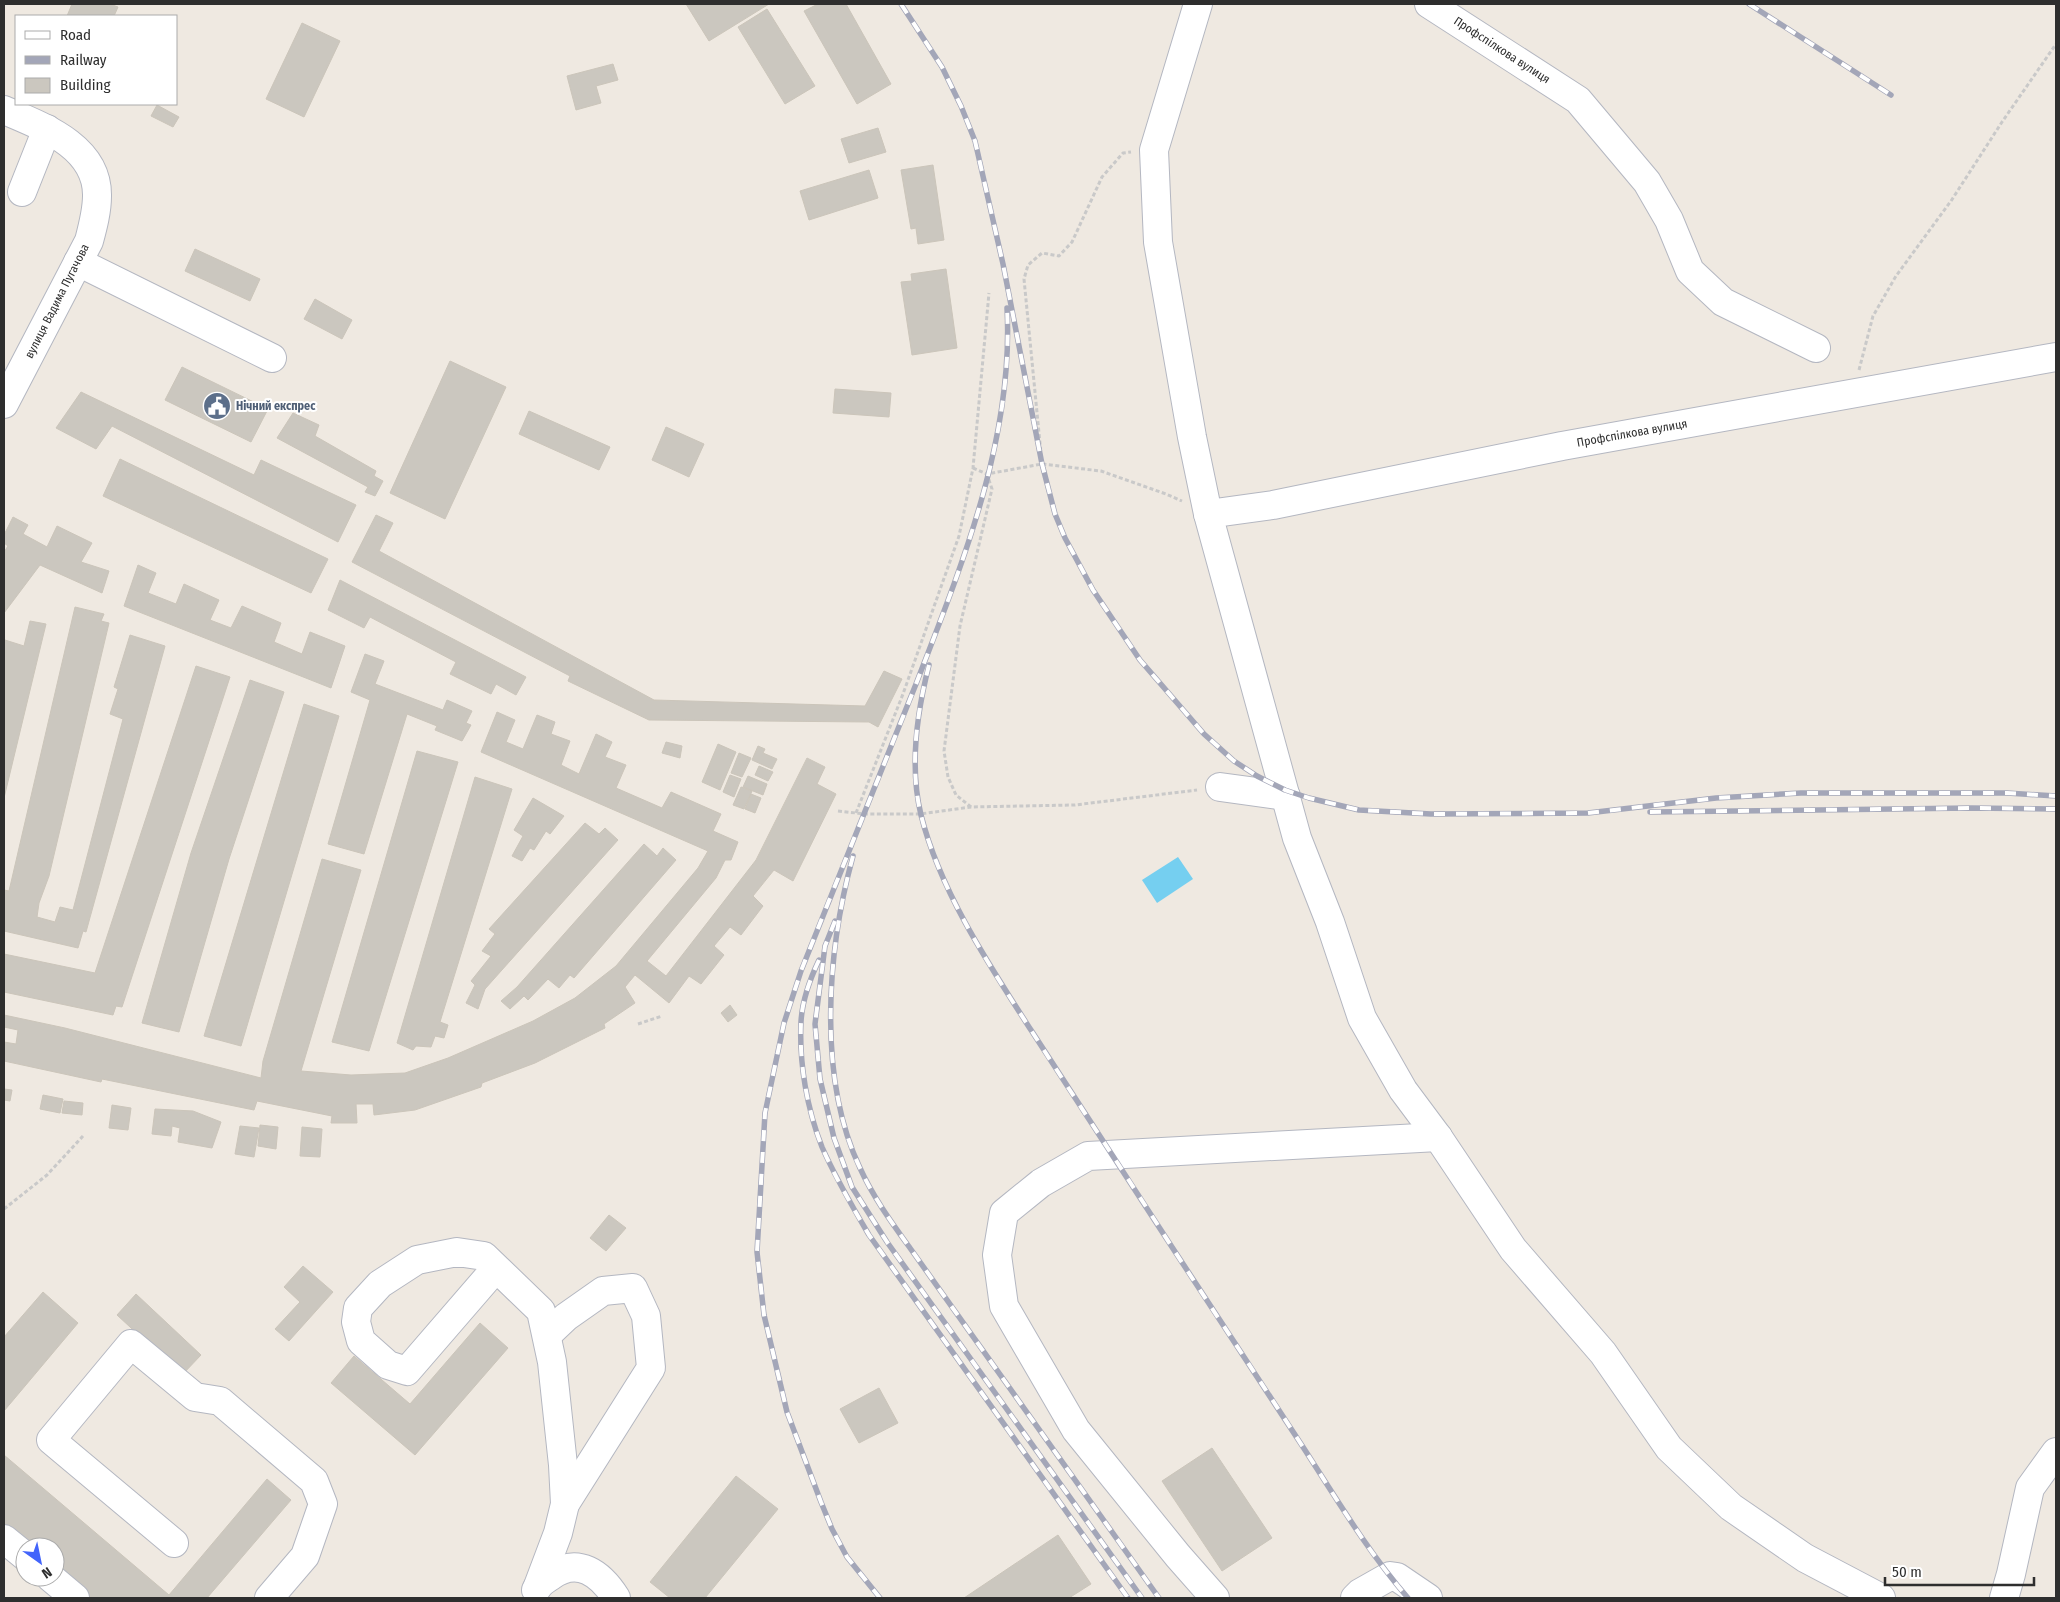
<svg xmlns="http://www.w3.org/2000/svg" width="2060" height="1602" viewBox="0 0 2060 1602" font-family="'Fira Sans Condensed',sans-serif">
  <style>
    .water { fill: #75cff0 }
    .building { fill: #cbc7bf; stroke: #cbc5ba }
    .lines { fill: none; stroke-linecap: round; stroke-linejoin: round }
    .minor-casing { stroke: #b4b7c1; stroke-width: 30 }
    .path { stroke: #c9c9c9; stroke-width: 3; stroke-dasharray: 4 2.5; stroke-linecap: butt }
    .minor { stroke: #fff; stroke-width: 28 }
    .rail-casing { stroke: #a3a6b8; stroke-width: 5.5 }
    .rail { stroke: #fff; stroke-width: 4; stroke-dasharray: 11; stroke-linecap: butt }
    .labels { text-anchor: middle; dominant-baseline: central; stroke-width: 4; stroke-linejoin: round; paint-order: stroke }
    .street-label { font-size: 12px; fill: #2e2e2e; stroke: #fff }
    .service-label { font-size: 12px; font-weight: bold; fill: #4e5e75; stroke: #fff; text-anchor: start }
  </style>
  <rect width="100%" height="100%" fill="#efe9e1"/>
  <!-- water -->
  <polygon class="water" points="1178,857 1193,879 1157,903 1142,880"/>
  <!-- building -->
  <g class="building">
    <polygon points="72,4 110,4 118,7 114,16 67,16"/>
    <polygon points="686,4 769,4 709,41"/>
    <polygon points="818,4 846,4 891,84 857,104 804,11"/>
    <polygon points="767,9 815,86 785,104 738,27"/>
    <polygon points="302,23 340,41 304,117 266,99"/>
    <polygon points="613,64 618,80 596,86 601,103 576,110 567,76"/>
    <polygon points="157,105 179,117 173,127 151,116"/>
    <polygon points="878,128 886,152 849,163 841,139"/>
    <polygon points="933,165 944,240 918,244 916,228 911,229 901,170"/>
    <polygon points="869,170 878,198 809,220 800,191"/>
    <polygon points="195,249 260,279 250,301 185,271"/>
    <polygon points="946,269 957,348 912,355 901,282 912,281 911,274"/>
    <polygon points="315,299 352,320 342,339 304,319"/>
    <polygon points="450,361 506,387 445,519 390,493"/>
    <polygon points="182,367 268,409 251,442 165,400"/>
    <polygon points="835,389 891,393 889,417 833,413"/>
    <polygon points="81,392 254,475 261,460 356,505 338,542 112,426 96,449 56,428"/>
    <polygon points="529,411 610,447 599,470 519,434"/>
    <polygon points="293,413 319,425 315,436 376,471 374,476 383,481 375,496 365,492 368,487 277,438"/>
    <polygon points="666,427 704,444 689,477 652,460"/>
    <polygon points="120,459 328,559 311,593 103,496"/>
    <polygon points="376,515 393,523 379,551 654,700 865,706 884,671 902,679 878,727 869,722 649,720 568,681 570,676 352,562"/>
    <polygon points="13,517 28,525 23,534 47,547 57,526 92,543 81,562 109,571 102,593 40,565 4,613 4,552 8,546 4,543 4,535"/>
    <polygon points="138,565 156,573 148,593 176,604 184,584 219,600 210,620 231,628 242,606 281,623 274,642 302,654 310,632 345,646 331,688 124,606"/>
    <polygon points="340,580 526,677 516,695 496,684 491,694 450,674 456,662 370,617 364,628 328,610"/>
    <polygon points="75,607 104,614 101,621 109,623 49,876 39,903 37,917 55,922 60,907 73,910 123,719 110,714 118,689 114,687 130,635 165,646 86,932 83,931 78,948 4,931 4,890 9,891"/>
    <polygon points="30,621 46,624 4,798 4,646 5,640 24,646"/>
    <polygon points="365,654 384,661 375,684 443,710 447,700 472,711 466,723 471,725 462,741 435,730 437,726 407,714 364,854 328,844 370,700 351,692"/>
    <polygon points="196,666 230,677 122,1007 116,1006 113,1015 4,992 4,954 95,973"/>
    <polygon points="250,680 284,692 229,859 179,1032 142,1023 191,853"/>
    <polygon points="304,704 339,716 241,1046 204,1036"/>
    <polygon points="497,712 515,720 506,742 523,749 537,715 555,722 551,734 570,741 561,765 579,774 596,734 612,742 605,757 626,765 616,788 662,808 671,792 721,814 713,831 738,842 731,860 725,860 716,878 647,961 666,976 756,860 807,758 825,767 817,784 836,794 793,881 774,870 753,896 763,906 741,935 730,927 714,946 724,955 701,984 689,976 669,1003 635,975 625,987 635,1003 604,1024 605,1028 535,1063 482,1083 481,1087 415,1110 374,1115 373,1104 356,1104 357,1123 331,1123 332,1116 257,1101 254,1110 102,1079 101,1082 4,1061 4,1042 16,1044 18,1030 4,1027 4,1015 65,1028 261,1078 263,1061 322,859 361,870 301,1071 351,1075 405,1073 448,1058 533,1021 575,998 616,966 698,868 708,851 481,752"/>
    <polygon points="666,742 682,746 680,758 662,753"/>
    <polygon points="718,744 736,752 720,790 702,782"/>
    <polygon points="758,746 765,749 763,753 777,759 772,769 752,760"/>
    <polygon points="417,751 458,762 369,1051 332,1042"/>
    <polygon points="739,753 751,758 742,777 731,773"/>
    <polygon points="759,766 773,772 768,781 755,775"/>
    <polygon points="730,775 741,779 734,797 723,792"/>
    <polygon points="748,776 767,784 763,795 743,787"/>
    <polygon points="475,777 512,789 440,1022 448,1025 444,1038 435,1036 431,1047 416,1046 413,1050 397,1043"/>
    <polygon points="741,787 752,791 744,809 733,805"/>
    <polygon points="751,794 761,798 755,813 745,809"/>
    <polygon points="533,798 564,816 550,834 546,831 534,850 530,848 522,861 512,856 523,836 514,830"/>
    <polygon points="585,823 599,834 605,828 618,840 485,989 478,1009 466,1003 475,985 471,981 491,956 482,951 495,934 489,929"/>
    <polygon points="644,844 657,856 663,848 676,860 574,978 570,975 559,988 548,979 528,1000 524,996 510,1009 501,1001 517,987"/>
    <polygon points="730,1005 737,1015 728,1022 721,1013"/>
    <polygon points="4,1089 12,1090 10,1101 4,1100"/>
    <polygon points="43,1095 63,1099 60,1113 40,1109"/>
    <polygon points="64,1101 83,1103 82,1115 62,1113"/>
    <polygon points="112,1105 131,1108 128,1130 109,1128"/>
    <polygon points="155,1109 193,1111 221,1122 212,1148 178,1142 180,1128 172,1126 171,1136 152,1134"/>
    <polygon points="260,1125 278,1127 276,1149 258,1146"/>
    <polygon points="240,1126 259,1128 254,1157 235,1154"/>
    <polygon points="302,1127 322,1129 320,1157 300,1156"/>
    <polygon points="609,1215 626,1228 606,1251 590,1238"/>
    <polygon points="303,1266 333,1292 289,1341 275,1329 300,1302 284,1287"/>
    <polygon points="43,1292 78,1323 4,1411 4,1337"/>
    <polygon points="136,1294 201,1355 182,1375 117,1315"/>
    <polygon points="480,1323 508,1348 415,1455 331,1383 354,1356 410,1404"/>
    <polygon points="879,1388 898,1423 859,1443 840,1409"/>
    <polygon points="1212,1448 1272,1538 1222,1571 1162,1481"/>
    <polygon points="4,1455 169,1595 267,1479 291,1500 207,1598 92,1598 55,1567 55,1547 31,1547 4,1524"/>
    <polygon points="736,1476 778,1509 705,1598 670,1598 650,1582"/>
    <polygon points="1058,1535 1091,1584 1069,1598 964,1598"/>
  </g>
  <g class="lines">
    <!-- minor casing -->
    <g class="minor-casing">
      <g id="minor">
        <polyline points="1198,4 1154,150 1158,242 1192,437 1208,514 1297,838 1330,922 1362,1018 1403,1090 1438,1137 1513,1249 1603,1353 1669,1448 1731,1507 1805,1558 1881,1598"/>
        <polyline points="1429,4 1578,100 1647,182 1669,220 1690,271 1723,302 1816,348"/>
        <path d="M4,110C41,126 98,146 97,196C97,211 93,226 89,241L4,404"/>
        <polyline points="22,192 47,129"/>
        <polyline points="78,262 272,358"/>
        <polyline points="1208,514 1273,505 1562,446 2056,357"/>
        <polyline points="1220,787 1286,796"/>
        <polyline points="496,1268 407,1371 388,1365 361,1341 356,1322 358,1308 380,1284 417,1260 457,1252 484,1256 541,1311 552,1362 563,1465 565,1504 558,1533 538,1586"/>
        <polyline points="547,1335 566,1317 603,1291 633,1288 646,1316 651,1368 565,1504"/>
        <polyline points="4,1539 25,1556"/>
        <polyline points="174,1543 51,1440 131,1344 195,1397 220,1401 314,1481 323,1504 305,1556 269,1598"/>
        <polyline points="50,1577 75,1598"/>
        <path d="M536,1590C539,1583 545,1580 551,1576C578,1556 601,1574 616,1598"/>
        <polyline points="1215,1598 1178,1556 1076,1430 1004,1306 997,1255 1004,1213 1041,1183 1088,1156 1438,1137"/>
        <polyline points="1355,1598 1360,1593 1390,1576 1397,1577 1428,1598"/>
        <polyline points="2004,1598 2011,1574 2030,1488 2056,1452"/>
      </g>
    </g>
    <!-- path -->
    <g class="path">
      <polyline points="1859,370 1873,316 1896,276 1951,201 2002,122 2056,44"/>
      <polyline points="1042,464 1024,279 1028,265 1042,253 1059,256 1072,242 1102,177 1123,153 1131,152"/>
      <polyline points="973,468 987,474 1042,464 1101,471 1166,494 1182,501"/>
      <polyline points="971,807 956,795 948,777 944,751 960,626 992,489 987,474"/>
      <polyline points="838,811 865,814 920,814 971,807 1075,805 1197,790"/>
      <polyline points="856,813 903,694 959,536 973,468 989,293"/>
      <polyline points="638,1024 662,1016"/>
      <polyline points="4,1209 47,1175 83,1136"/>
    </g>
    <!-- minor -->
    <use href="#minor" class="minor"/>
    <!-- rail casing -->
    <g class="rail-casing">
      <g id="rail">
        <polyline points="901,4 942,67 961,106 975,141 1003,264 1042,464 1055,514 1065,538 1093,590 1140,660 1204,734 1234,761 1257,776 1285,790 1309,798 1359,810 1431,814 1588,813 1716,798 1801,793 2007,793 2056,796"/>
        <polyline points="1749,4 1891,95"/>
        <path d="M929,665C917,712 909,766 921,815C940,891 989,965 1031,1030C1077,1102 1124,1172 1170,1244C1214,1312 1259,1379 1303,1447C1336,1498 1368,1552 1408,1598"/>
        <polyline points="1650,812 1971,808 2056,809"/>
        <path d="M853,856C827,951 817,1077 860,1168C873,1197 892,1223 910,1248L1159,1598"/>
        <polyline points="835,921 825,946 815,1024 820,1079 834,1138 852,1187 887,1242 1142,1598"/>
        <path d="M819,960C810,979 802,1001 801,1022C799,1063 807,1109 822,1147C835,1177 852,1206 869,1235L1128,1598"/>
        <path d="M880,1598L847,1557L832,1529L821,1502L787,1412L764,1315L757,1252L765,1113L784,1023L801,971C839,875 878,780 916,684C962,565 1014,438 1007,308"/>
      </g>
    </g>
    <!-- rail -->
    <use href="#rail" class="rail"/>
  </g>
  <!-- icons -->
  <defs>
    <g id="civic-disc" transform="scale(1.4375)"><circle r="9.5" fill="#5c6f8a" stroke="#fff"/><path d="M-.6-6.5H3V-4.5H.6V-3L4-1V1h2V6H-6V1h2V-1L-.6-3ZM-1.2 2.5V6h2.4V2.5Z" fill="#fff"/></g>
  </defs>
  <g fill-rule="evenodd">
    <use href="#civic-disc" x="217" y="406"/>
  </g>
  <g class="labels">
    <!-- street labels -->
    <g class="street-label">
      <text transform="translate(1502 50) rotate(33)">Профспілкова вулиця</text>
      <text transform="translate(57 301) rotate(-63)">вулиця Вадима Пугачова</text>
      <text transform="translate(1632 433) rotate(-10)">Профспілкова вулиця</text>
    </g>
    <!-- service labels -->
    <g class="service-label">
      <text x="236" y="406">Нічний експрес</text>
    </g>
  </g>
  <!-- border -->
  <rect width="2060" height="1602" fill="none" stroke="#2e2e2e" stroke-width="10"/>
  <!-- legend -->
  <rect x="15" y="15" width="162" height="90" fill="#ffffff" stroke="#ababab"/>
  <rect x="25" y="31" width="25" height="8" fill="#ffffff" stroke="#ababab"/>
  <text x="60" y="40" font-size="15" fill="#2e2e2e">Road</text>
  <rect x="25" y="56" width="25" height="8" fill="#a3a6b8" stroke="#ababab"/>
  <text x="60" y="65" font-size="15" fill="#2e2e2e">Railway</text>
  <rect x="25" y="78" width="25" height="15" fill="#cbc7bf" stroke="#ababab"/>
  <text x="60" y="90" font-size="15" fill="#2e2e2e">Building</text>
  <!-- north arrow -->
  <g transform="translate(40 1562) rotate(147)"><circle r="24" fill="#ffffff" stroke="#ababab"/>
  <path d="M0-4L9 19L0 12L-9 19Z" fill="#4264fb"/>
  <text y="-8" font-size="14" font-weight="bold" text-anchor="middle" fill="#2e2e2e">N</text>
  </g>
  <!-- scale -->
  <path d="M1885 1577v8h149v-8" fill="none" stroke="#2e2e2e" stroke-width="2.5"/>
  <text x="1892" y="1577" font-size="15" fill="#2e2e2e" stroke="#ffffff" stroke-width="4" paint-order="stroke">50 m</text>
</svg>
